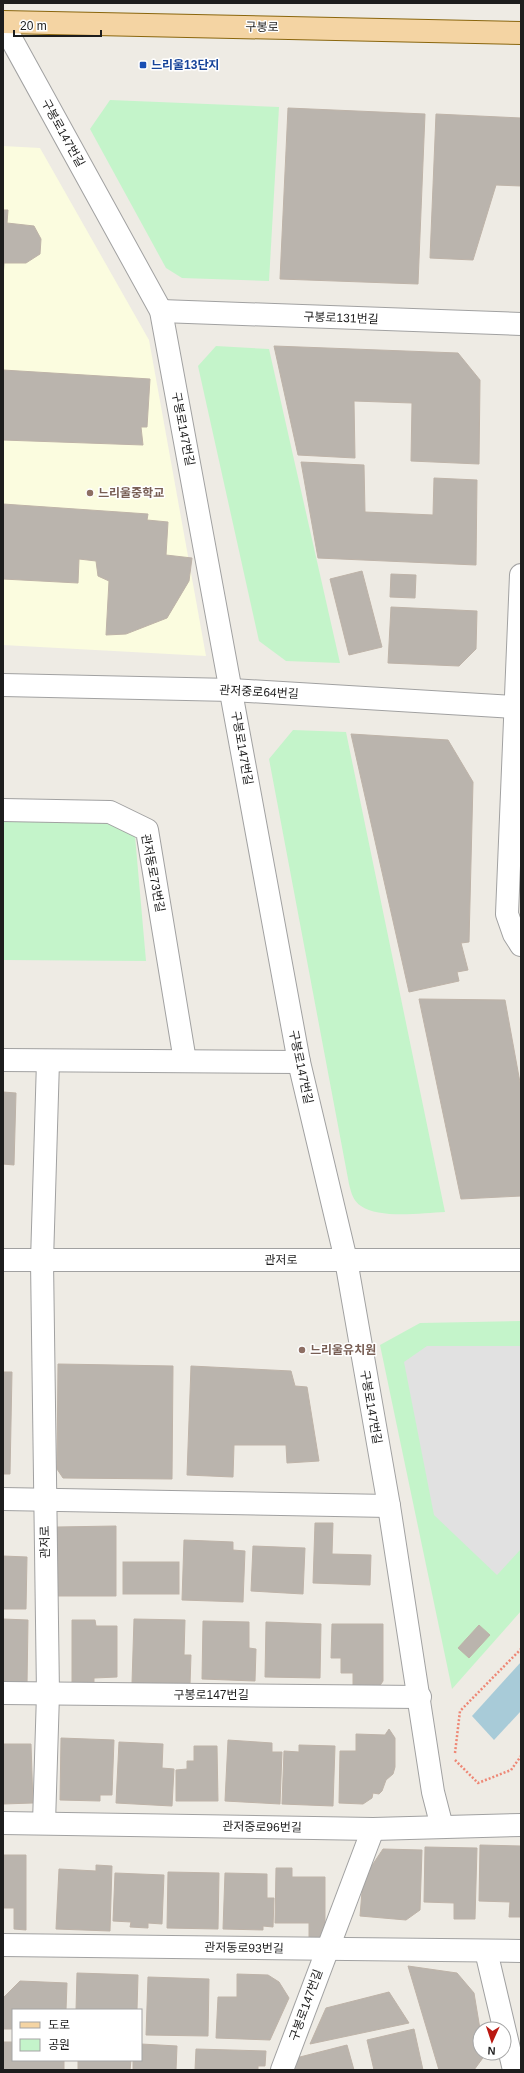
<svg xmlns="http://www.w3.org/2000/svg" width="524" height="2073" viewBox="0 0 524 2073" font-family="Arial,'Noto Sans KR',sans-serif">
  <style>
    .education { fill: #fbfcdf }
    .park { fill: #c4f4ca }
    .parking { fill: #e1e1e1 }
    .water { fill: #a8cbd8 }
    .building { fill: #bab4ad; stroke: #beb3a8 }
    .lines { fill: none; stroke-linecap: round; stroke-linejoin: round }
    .minor-casing { stroke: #a1a1a1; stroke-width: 24 }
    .major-casing { stroke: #8a660d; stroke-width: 24 }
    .path { stroke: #ee8775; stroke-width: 2.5; stroke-dasharray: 2 2; stroke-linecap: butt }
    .minor { stroke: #fff; stroke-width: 22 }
    .major { stroke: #f4d4a3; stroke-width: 22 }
    .transit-dot { fill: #1a4fb4; stroke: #fff; stroke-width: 1.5 }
    .education-dot { fill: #8d6e63; stroke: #fff; stroke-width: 1.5 }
    .labels { text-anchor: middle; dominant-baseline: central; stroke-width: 3; stroke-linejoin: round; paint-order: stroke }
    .street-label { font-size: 12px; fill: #1d1d1d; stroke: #fff }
    .transit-label { font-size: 12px; font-weight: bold; fill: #164399; stroke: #fff; text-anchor: start }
    .education-label { font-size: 12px; font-weight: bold; fill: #785e54; stroke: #fff; text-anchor: start }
  </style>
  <rect width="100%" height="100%" fill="#eeebe4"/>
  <!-- education -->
  <polygon class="education" points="3,146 40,148 149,340 206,656 3,645"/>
  <!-- park -->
  <g class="park">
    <polygon points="110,100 279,107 269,281 182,278 166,268 90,129"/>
    <polygon points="216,346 269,349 340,663 286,661 259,641 198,366"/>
    <path d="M293,730L346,732L445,1212C422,1213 379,1219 361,1206C353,1201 351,1192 349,1184L269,759Z"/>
    <polygon points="105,820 135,836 146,961 3,960 3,822"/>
    <polygon points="521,1321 521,1611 452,1689 380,1345 420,1323"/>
  </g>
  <!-- parking -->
  <polygon class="parking" points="427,1346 521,1346 521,1549 497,1575 434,1515 404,1362"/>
  <!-- water -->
  <polygon class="water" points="521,1662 521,1711 494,1740 472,1716"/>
  <!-- building -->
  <g class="building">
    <polygon points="288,108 425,114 418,284 280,279"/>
    <polygon points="436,114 521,118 521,186 496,185 473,260 430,258"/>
    <polygon points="3,210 8,210 7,223 34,226 41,239 40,254 26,263 4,263 3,278"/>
    <polygon points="274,346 458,353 480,380 479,464 411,461 412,403 354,401 355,458 298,455"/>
    <polygon points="3,370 150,379 147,427 141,427 143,445 3,440"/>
    <polygon points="301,462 364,465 365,512 433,515 434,478 477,480 476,565 318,558"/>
    <polygon points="3,504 148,514 147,520 168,522 166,555 192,558 189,581 167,618 126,634 106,635 109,581 98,576 96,561 79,559 78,583 3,579"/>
    <polygon points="362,571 382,647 349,655 330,579"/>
    <polygon points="391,574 416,575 415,598 390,597"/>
    <polygon points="391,607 477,611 476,649 459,666 388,663"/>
    <polygon points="351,734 448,740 473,782 469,942 461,943 468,970 457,972 459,981 409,992"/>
    <polygon points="419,999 505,1000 521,1088 521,1196 461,1199"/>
    <polygon points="3,1092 16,1093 14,1165 3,1164"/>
    <polygon points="58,1364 173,1366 172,1479 63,1478 57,1469"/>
    <polygon points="191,1366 291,1371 295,1386 307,1387 319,1461 287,1463 286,1445 234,1445 233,1477 187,1475"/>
    <polygon points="3,1372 12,1372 10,1474 3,1474"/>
    <polygon points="315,1523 333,1523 332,1554 371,1555 370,1585 313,1583"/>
    <polygon points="116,1526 116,1596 57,1596 57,1527"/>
    <polygon points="184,1540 233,1542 233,1550 245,1551 243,1602 182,1600"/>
    <polygon points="253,1546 305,1548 303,1594 251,1591"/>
    <polygon points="3,1556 27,1557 26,1609 3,1609"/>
    <rect x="123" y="1562" width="56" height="32"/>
    <polygon points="3,1619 28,1620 27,1685 3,1685"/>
    <polygon points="134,1619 185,1620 184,1655 191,1655 190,1685 132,1683"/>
    <polygon points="72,1620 95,1620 96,1626 117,1626 117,1677 94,1678 94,1684 72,1685"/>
    <polygon points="203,1621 249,1622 249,1648 256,1649 255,1681 202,1679"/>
    <polygon points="266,1622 321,1624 320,1678 265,1677"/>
    <polygon points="332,1624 383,1624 383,1681 377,1690 353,1690 353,1673 341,1673 341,1658 331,1658"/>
    <polygon points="479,1625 490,1635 469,1658 458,1648"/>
    <polygon points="389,1729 395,1738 395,1767 393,1774 386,1780 382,1791 379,1794 373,1793 372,1798 363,1804 339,1803 340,1751 356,1751 356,1734 385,1735"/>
    <polygon points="61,1738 114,1740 112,1795 100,1795 100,1801 60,1800"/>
    <polygon points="228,1740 272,1743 272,1752 282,1752 280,1804 225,1801"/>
    <polygon points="119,1742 163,1744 162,1768 174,1769 172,1806 116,1803"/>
    <polygon points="3,1744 31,1744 33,1803 3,1804"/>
    <polygon points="299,1745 335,1746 333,1806 282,1804 284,1751 299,1752"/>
    <polygon points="194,1746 217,1746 218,1801 176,1801 176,1770 187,1769 187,1761 194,1761"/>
    <polygon points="480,1845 521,1846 521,1917 509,1917 510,1902 479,1901"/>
    <polygon points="425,1847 477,1848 475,1919 454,1919 454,1903 424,1902"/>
    <polygon points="383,1849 422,1850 420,1910 406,1920 360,1916 363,1879"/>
    <polygon points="3,1855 26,1855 26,1930 14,1929 14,1908 3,1908"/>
    <polygon points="96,1865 112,1866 110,1931 56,1929 59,1869 96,1871"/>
    <polygon points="276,1868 292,1868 292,1877 325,1877 325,1938 309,1938 309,1923 275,1923"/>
    <polygon points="168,1872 219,1873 218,1929 167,1928"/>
    <polygon points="115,1873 164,1875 162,1924 148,1923 148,1928 130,1927 131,1922 113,1921"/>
    <polygon points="225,1873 267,1874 267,1898 274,1898 273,1927 263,1926 263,1930 223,1929"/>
    <polygon points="408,1966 457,1973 474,1993 480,2029 480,2053 484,2053 485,2055 474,2070 439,2070"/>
    <polygon points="77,1973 138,1975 137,2010 76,2010"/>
    <polygon points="237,1974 268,1975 279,1982 289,1998 270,2040 216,2038 218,1997 237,1997"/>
    <polygon points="148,1977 209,1979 208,2036 146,2035"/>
    <polygon points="20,1981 67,1983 66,2010 13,2010 13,2029 3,2029 3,1998"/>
    <polygon points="389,1992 409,2023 310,2044 326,2008"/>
    <polygon points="414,2029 423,2070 374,2070 367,2040"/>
    <polygon points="3,2042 13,2042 13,2060 64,2060 64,2070 3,2070"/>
    <polygon points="141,2044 177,2046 176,2070 133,2070 133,2060 141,2060"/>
    <polygon points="347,2045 354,2070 295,2070 292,2059"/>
    <polygon points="196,2049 266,2051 265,2066 258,2066 258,2070 195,2070"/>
    <polygon points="78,2060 131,2060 130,2070 78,2070"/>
  </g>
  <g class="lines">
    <!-- minor casing -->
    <g class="minor-casing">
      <g id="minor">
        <polyline points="3,24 161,311 299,1062 346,1260 389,1506 433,1792 442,1827"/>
        <polyline points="161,311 521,324"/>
        <polyline points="521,575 507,914 514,934 521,945"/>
        <polyline points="3,685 232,690 515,707"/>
        <polyline points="3,810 110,812 147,830 185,1061"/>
        <polyline points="3,1060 299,1062"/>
        <polyline points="3,1260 521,1260"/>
        <polyline points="3,1499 389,1506"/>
        <polyline points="3,1693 420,1697"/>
        <polyline points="3,1823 373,1829 521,1825"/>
        <polyline points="44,1823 48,1694 42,1261 48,1061"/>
        <polyline points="3,1945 521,1951"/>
        <polyline points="486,1951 514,2070"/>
        <polyline points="282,2070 373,1829"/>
      </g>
    </g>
    <!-- major casing -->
    <g class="major-casing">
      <polyline id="major" points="3,22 521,33"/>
    </g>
    <!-- path -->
    <g class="path">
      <polyline points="455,1753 460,1711 521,1649"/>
      <polyline points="455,1760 478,1783 511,1770 521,1756"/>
    </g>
    <!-- minor -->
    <use href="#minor" class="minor"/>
    <!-- major -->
    <use href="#major" class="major"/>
  </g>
  <!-- markers -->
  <rect class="transit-dot" x="139" y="61" width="8" height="8" rx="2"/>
  <g class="education-dot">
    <circle cx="90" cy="493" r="4"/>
    <circle cx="302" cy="1350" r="4"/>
  </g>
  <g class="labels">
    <!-- street labels -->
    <g class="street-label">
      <text transform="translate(262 27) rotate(1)">구봉로</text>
      <text transform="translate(63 133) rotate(61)">구봉로147번길</text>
      <text transform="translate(341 318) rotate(2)">구봉로131번길</text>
      <text transform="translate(183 429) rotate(79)">구봉로147번길</text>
      <text transform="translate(259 692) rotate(3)">관저중로64번길</text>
      <text transform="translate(242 748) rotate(80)">구봉로147번길</text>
      <text transform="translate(153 873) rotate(79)">관저동로73번길</text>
      <text transform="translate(301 1067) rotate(78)">구봉로147번길</text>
      <text x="281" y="1260">관저로</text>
      <text transform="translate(371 1407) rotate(80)">구봉로147번길</text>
      <text transform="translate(45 1542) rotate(-91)">관저로</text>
      <text x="211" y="1695">구봉로147번길</text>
      <text transform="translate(262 1827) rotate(1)">관저중로96번길</text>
      <text transform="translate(244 1948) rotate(1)">관저동로93번길</text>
      <text transform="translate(306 2005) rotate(-70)">구봉로147번길</text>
    </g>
    <!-- transit labels -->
    <g class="transit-label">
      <text x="151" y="65">느리울13단지</text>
    </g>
    <!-- education labels -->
    <g class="education-label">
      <text x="98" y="493">느리울중학교</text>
      <text x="310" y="1350">느리울유치원</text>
    </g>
  </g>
  <!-- border -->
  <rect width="524" height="2073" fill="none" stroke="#1d1d1d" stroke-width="8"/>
  <!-- legend -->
  <rect x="12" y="2009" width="130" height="52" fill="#ffffff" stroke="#a5a5a5"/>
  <rect x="20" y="2022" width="20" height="6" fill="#f4d4a3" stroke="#a5a5a5"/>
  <text x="48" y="2029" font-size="12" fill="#1d1d1d">도로</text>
  <rect x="20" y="2039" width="20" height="12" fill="#c4f4ca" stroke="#a5a5a5"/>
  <text x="48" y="2049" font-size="12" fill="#1d1d1d">공원</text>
  <!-- north arrow -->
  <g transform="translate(492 2041) rotate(183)"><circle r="19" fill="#ffffff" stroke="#a5a5a5"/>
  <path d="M0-3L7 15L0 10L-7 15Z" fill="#ba1811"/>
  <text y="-6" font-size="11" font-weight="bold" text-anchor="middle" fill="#1d1d1d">N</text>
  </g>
  <!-- scale -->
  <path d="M14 30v6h87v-6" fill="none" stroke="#1d1d1d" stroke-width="2"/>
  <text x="20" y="30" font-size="12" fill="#1d1d1d" stroke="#ffffff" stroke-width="3" paint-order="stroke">20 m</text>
</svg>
